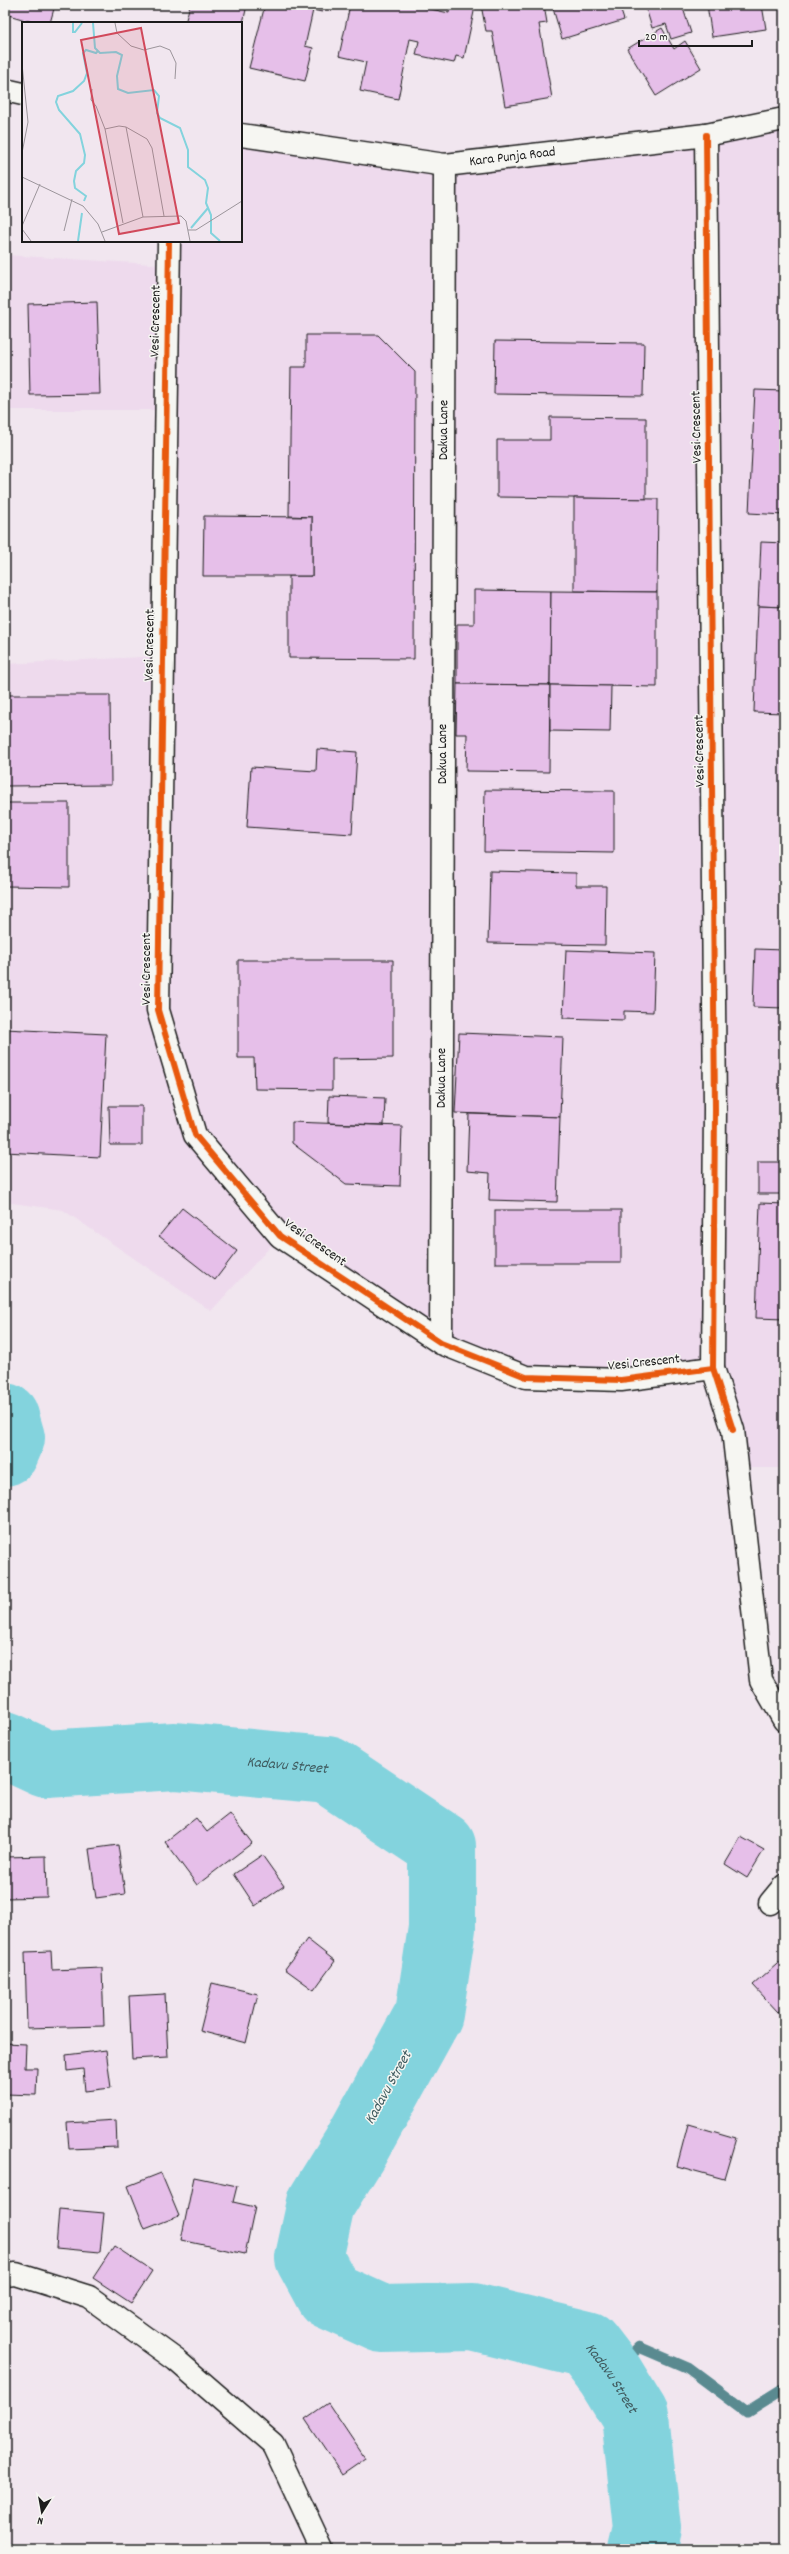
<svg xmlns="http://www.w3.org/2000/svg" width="789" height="2554" viewBox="0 0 789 2554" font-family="Dekko,sans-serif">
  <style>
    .built { fill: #eedaed }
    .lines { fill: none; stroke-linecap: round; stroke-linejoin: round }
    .stream { stroke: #5a8a90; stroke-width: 11 }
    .river { stroke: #83d3dd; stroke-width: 68 }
    .building { fill: #e6bfe9; stroke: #1c1c1c }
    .minor-casing { stroke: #1c1c1c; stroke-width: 25 }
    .minor { stroke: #f6f6f2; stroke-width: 22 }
    .cycleway-casing { stroke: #f6f6f2; stroke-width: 8 }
    .cycleway { stroke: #e8590c; stroke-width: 6 }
    .labels { text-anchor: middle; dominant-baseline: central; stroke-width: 3; stroke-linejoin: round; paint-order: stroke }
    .street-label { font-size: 14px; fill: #1c1c1c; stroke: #f6f6f2 }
    .water-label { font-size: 15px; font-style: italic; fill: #405c60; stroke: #f6f6f2 }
    .inset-river { fill: none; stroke: #83d3dd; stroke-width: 2 }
    .inset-road { fill: none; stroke: #9c959b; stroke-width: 1 }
    .view { fill: #d1495b; fill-opacity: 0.15; stroke: #d1495b; stroke-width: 2 }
    .inset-edge { fill: none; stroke: #1c1c1c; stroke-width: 2 }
  </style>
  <rect width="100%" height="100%" fill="#f1e6ef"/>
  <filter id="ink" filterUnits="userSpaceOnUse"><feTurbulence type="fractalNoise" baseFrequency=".025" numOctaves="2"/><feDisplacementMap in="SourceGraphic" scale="8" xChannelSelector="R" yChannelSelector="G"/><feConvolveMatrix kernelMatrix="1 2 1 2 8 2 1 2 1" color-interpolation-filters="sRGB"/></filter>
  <g filter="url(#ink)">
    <!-- built -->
    <polygon class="built" points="784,119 784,1468 737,1468 713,1368 526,1377 441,1343 280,1236 211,1311 63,1210 5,1202 5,664 161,656 165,410 5,410 5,255 168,265 169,241 241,241 241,135 445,165"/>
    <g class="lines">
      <!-- stream -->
      <polyline class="stream" points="610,2375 639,2347 688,2368 747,2412 784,2389"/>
      <!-- river -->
      <g class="river">
        <polyline points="5,1417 11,1438 5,1452"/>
        <path id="s1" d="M5,1745L46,1764L175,1756L328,1770L442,1846V1928L429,2014L355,2148L321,2203L309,2258L329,2295L382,2319L473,2317L587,2345L610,2375L635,2416L647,2528L642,2549"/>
      </g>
    </g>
    <!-- building -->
    <g class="building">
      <polygon points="5,5 55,5 50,23 36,23 5,14"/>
      <polygon points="190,5 247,5 241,32 241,23 185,23"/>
      <polygon points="265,5 324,5 322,12 313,10 305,46 313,48 305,81 249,68"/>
      <polygon points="350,5 412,5 449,13 450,5 475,7 464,58 456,56 454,63 416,55 419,41 410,39 398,99 360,91 366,62 339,56"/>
      <polygon points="481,5 544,5 547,23 539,24 552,98 505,106 492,31 486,31"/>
      <polygon points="552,5 619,5 624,20 562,39"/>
      <polygon points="645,5 682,5 691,33 671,39 666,24 652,28"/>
      <polygon points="707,5 762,5 766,29 712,37"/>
      <polygon points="662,28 674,49 685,41 701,68 656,96 627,49"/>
      <polygon points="97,302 100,394 30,395 28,304"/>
      <polygon points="306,335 378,335 415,372 414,659 289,658 289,576 312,576 312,517 289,516 291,367 306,367"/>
      <polygon points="495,341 644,343 643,396 494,394"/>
      <polygon points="755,390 784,391 784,515 749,513"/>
      <polygon points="550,417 646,418 646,499 497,497 497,440 550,440"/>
      <polygon points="574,498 658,499 657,592 574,591"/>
      <polygon points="204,516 312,517 312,576 203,576"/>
      <polygon points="761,542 784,543 784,607 758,606"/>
      <polygon points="474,590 551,591 550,685 457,684 457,624 474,624"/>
      <polygon points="551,591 657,592 657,687 550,685"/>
      <polygon points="758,606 784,607 784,713 754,712"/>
      <polygon points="457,684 550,685 549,772 466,771 467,734 456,734"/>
      <polygon points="550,685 611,686 610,732 550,731"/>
      <polygon points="5,695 110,695 111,785 5,786"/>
      <polygon points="317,749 357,752 352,834 247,827 251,767 316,771"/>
      <polygon points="485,790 614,791 614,853 484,851"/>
      <polygon points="5,803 69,803 69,887 5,886"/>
      <polygon points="490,871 576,873 576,886 606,886 605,945 488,943"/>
      <polygon points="755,949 784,950 784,1008 753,1007"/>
      <polygon points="566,950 655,953 653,1012 624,1011 624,1020 563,1018"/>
      <polygon points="238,960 393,960 393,1058 332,1059 332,1090 255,1089 254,1058 238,1058"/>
      <polygon points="5,1029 106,1034 100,1157 5,1152"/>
      <polygon points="459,1033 563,1037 560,1117 455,1113"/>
      <polygon points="329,1096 385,1098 384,1125 328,1123"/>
      <polygon points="109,1106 142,1106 142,1145 110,1145"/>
      <polygon points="469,1114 560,1117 557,1202 489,1200 490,1173 467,1171"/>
      <polygon points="292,1122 402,1126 400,1186 346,1184 292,1143"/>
      <rect x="758" y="1162" width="26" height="32"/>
      <polygon points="760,1203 784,1204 784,1319 756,1318"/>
      <polygon points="182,1208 237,1251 215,1280 159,1236"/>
      <rect x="495" y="1210" width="126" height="53"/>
      <polygon points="230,1814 252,1843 197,1885 165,1842 196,1818 207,1832"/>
      <polygon points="741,1837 764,1850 747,1878 725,1864"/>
      <polygon points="118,1845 125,1894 96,1898 89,1849"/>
      <polygon points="262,1855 284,1886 255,1906 234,1874"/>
      <polygon points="46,1856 47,1897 5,1898 5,1857"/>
      <polygon points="307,1939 335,1961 314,1990 285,1969"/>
      <polygon points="51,1951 52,1970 102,1968 104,2026 27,2028 25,1952"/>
      <polygon points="784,1958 784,2007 778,2012 753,1985"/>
      <polygon points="212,1983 258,1994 246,2043 200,2031"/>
      <polygon points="165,1994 168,2057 132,2059 129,1996"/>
      <polygon points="5,2043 26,2044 25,2068 37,2068 36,2095 5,2094"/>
      <polygon points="106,2050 111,2088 85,2091 83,2069 67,2071 66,2055"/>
      <polygon points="116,2120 117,2147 69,2149 67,2123"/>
      <polygon points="688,2124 736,2138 724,2179 677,2166"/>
      <polygon points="161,2173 179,2216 145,2229 128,2186"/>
      <polygon points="194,2177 237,2186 233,2202 255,2207 245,2254 181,2240"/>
      <polygon points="59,2209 104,2213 100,2252 56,2248"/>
      <polygon points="114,2246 152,2271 131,2303 93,2278"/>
      <polygon points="328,2403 365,2458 342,2474 305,2419"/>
    </g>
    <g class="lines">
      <!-- minor casing -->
      <g class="minor-casing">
        <g id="minor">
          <polyline points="5,90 23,94"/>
          <path id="s2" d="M241,135L445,165L706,135L784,119"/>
          <polyline points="706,135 715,1109 713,1368 733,1430 761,1680 784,1720"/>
          <polyline points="169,241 158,1010 195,1135 280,1236 441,1343 526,1377 621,1380 713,1368"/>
          <path id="s3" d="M441,1343L445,165"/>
          <polyline points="770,1903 784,1886"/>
          <polyline points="5,2275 16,2274 89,2297 176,2360 273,2444 322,2549"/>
        </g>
      </g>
      <!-- minor -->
      <use href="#minor" class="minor"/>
      <!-- cycleway casing -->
      <g class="cycleway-casing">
        <g id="cycleway">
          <polyline points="706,135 715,1109 713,1368 733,1430"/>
          <polyline points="169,241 158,1010 195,1135 280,1236 441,1343 526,1377 621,1380 713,1368"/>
        </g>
      </g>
      <!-- cycleway -->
      <use href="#cycleway" class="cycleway"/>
    </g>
  </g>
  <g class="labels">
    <!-- street labels -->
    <g class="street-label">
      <text stroke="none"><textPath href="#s2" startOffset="274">Kara Punja Road</textPath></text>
      <text transform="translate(156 321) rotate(-89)">Vesi Crescent</text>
      <text transform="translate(697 427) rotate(-91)">Vesi Crescent</text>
      <text stroke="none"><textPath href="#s3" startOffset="913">Dakua Lane</textPath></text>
      <text transform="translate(150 645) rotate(-89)">Vesi Crescent</text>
      <text transform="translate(700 751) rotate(-91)">Vesi Crescent</text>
      <text stroke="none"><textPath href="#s3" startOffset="589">Dakua Lane</textPath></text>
      <text transform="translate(147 969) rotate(-90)">Vesi Crescent</text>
      <text stroke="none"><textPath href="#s3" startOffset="265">Dakua Lane</textPath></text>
      <text transform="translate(315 1243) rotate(35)">Vesi Crescent</text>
      <text transform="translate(644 1363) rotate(-6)">Vesi Crescent</text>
    </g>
    <!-- water labels -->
    <g class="water-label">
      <text stroke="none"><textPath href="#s1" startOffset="287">Kadavu Street</textPath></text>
      <text transform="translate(389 2088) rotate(-61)">Kadavu Street</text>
      <text stroke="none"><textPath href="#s1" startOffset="1258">Kadavu Street</textPath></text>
    </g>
  </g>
  <!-- overview -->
  <g transform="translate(22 22)">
    <rect width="220" height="220" fill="#f1e6ef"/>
    <path class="inset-river" d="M51,1V10H53L60,1M71,1L73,26L78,31L94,30L100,33L95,54L96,67L106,71L132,68L137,74L135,91L138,96L158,106L166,128V145L183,158L186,166L184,181L189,193V211L198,219M62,179L64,174L53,166L52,159L54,149L62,141L63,133L58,112L37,88L34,80L36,74L51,69L62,59L65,51L61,31L64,28L74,31L76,29M169,206L186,186M56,219L60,191"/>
    <path class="inset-road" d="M93,1L95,11L109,24L122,28L138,24L148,28L154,41L153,57M0,42L6,100L0,131M70,67L69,78L74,84L83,107L101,201M104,105L121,195M83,107L97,104L104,105L125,117L130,126L142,194M0,155L61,184L76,202L83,219M0,204L18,162M0,207L9,219M166,208H174L220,179M42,209L50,177M80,210L121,195L159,194L164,199L168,219"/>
    <path class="view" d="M119,6L157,201L97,212L59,18Z"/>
    <rect width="220" height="220" class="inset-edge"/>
  </g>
  <!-- margin -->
  <rect width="789" height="2554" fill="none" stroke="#f6f6f2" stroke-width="20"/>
  <rect x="10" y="10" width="769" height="2534" fill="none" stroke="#1c1c1c" stroke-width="1.5" filter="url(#ink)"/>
  <!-- north arrow -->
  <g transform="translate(42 2512) rotate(191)" stroke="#f6f6f2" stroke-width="3" paint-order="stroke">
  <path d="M0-3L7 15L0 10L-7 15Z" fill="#1c1c1c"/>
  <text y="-6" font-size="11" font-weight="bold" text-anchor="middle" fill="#1c1c1c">N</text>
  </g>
  <!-- scale -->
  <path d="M639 40v6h113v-6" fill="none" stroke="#1c1c1c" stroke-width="2"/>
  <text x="645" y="40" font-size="12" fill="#1c1c1c" stroke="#f6f6f2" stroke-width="3" paint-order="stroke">20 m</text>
</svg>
